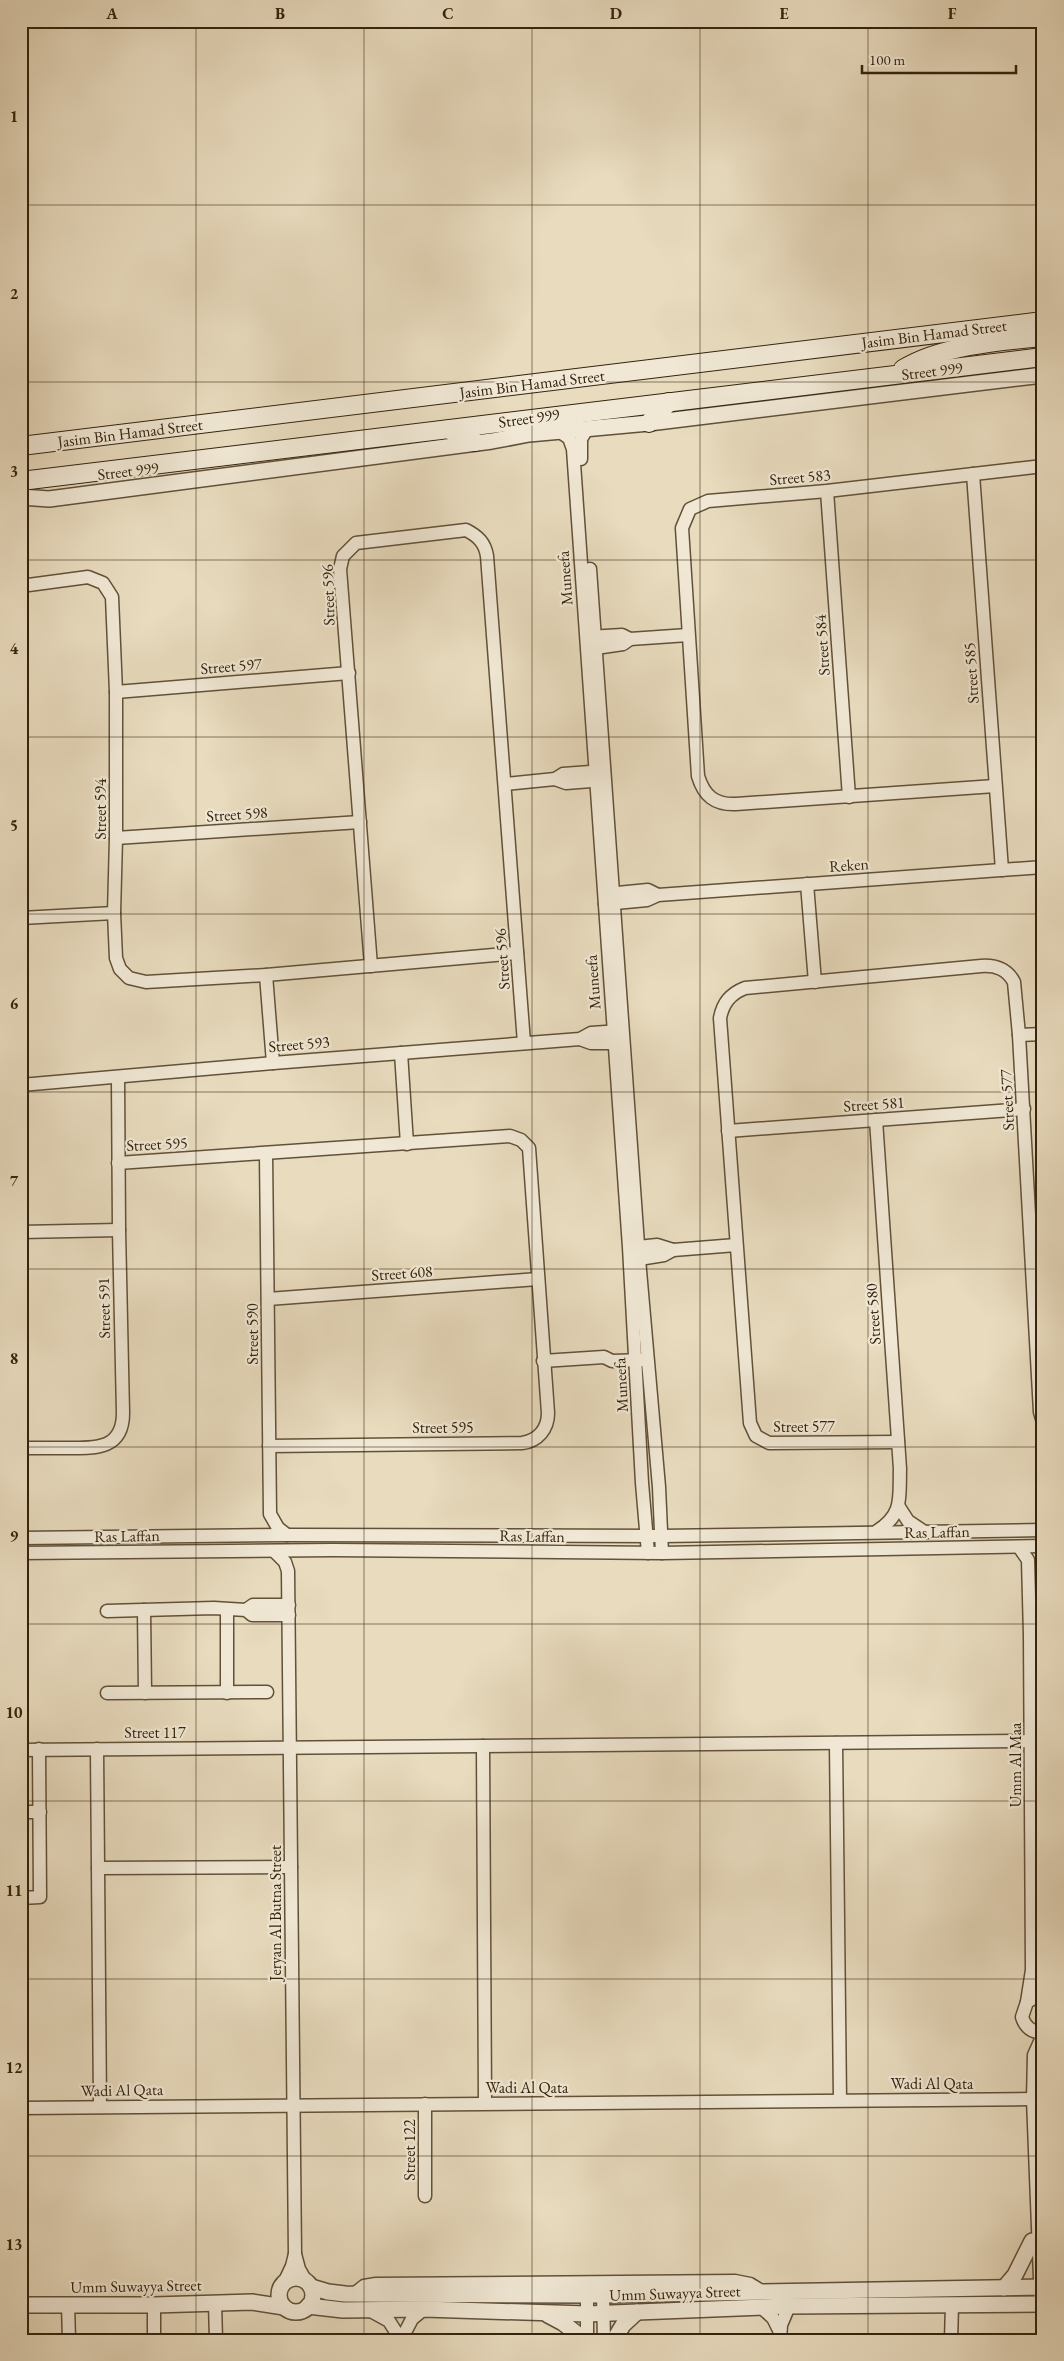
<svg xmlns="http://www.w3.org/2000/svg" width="1064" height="2361" viewBox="0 0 1064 2361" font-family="'EB Garamond',serif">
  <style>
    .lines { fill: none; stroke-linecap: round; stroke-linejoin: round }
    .minor-casing { stroke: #615139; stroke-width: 15 }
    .tertiary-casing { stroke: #615139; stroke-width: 18 }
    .secondary-casing { stroke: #34230d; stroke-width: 20 }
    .minor { stroke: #f0e8d5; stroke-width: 12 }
    .tertiary { stroke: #f0e8d5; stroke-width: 15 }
    .secondary { stroke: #f0e8d5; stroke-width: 18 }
    .grid { fill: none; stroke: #34230d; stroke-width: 1; stroke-opacity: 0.55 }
    .labels { text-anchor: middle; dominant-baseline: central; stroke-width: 4.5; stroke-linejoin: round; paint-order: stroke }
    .street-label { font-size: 16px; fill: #34230d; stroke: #f0e8d5 }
    .neatline { fill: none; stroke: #34230d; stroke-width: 2 }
    .grid-label { font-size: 16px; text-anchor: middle; font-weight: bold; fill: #34230d }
  </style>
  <rect width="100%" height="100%" fill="#e8dbbe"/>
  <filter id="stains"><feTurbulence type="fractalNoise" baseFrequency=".004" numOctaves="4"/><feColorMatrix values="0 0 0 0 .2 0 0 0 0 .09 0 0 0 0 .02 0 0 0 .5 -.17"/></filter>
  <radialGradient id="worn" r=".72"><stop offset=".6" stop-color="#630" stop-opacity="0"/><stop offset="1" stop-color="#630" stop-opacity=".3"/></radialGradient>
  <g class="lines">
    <!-- minor casing -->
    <g class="minor-casing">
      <g id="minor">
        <polyline points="559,431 569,438 573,449 629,1247 642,1483 648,1553"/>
        <polyline points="581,459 581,439 587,429"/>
        <polyline points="973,474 1002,870"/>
        <polyline points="827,491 849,797"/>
        <polyline points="590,569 639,1259 659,1487 662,1553"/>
        <polyline points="21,586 88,577 103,583 112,597 116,692 116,838 114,913 116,958 120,969 129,978 146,982 266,975 517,953"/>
        <polyline points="589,637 622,635 630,639 688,635"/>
        <polyline points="589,649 623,644 630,639"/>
        <polyline points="116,692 349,673"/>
        <polyline points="555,779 566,783 604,780"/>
        <polyline points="505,784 555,779 563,774 604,771"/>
        <path d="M995,786L736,804C715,805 704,796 698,776L682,528L690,509L708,501L827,491L1043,466"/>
        <polyline points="116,838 360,822"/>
        <polyline points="807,884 815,982"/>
        <polyline points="607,894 648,890 658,895"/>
        <polyline points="605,904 647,900 658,895 1043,867"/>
        <polyline points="21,918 114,913"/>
        <path d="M371,966L340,569L343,556L356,543L466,530C478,536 485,543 487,556L524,1043"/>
        <polyline points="266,975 273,1063"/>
        <polyline points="1019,1035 1043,1034"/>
        <polyline points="580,1039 591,1043 622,1043"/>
        <polyline points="401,1053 407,1144"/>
        <polyline points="21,1085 273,1063 580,1039 591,1033 620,1031"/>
        <path d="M876,1120L900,1469C899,1497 904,1514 877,1531"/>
        <polyline points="728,1131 1024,1109"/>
        <polyline points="266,1154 270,1514 278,1528 287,1535"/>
        <path d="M118,1163L510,1136L521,1140L529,1148L548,1413C548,1429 538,1441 522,1443L269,1446"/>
        <polyline points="21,1232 119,1230"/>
        <polyline points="638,1247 657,1245 673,1250"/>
        <polyline points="639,1259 664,1255 673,1250 736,1245"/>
        <polyline points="268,1299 538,1279"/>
        <polyline points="543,1361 604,1357 612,1361 645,1360"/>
        <path d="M898,1442L769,1443L756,1436L750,1423L720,1018C723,1003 730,994 745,988L981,966C996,965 1007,969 1014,982L1019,1035L1040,1412L1043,1422"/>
        <path d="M21,1448C36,1448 50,1448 65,1448C93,1448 123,1451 123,1413L119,1230L118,1078"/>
        <polyline points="899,1507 908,1521 923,1531"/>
        <polyline points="21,1538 287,1535 662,1536 1043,1530"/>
        <polyline points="1019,1547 1028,1560 1030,1635 1032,1970 1027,2002"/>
        <polyline points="274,1551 285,1562 288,1571 295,2254 299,2269 307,2283"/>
        <polyline points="21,1553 333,1550 662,1553 1043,1546"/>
        <polyline points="144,1610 145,1693"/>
        <polyline points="246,1610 253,1605 289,1605"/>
        <polyline points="107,1611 214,1608 246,1610 252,1615 289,1615"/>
        <polyline points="107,1693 267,1692"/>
        <polyline points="227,1693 227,1610"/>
        <polyline points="836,1743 840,2100"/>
        <polyline points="483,1746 485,2103"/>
        <polyline points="97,1749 100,2107"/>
        <polyline points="21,1750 1031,1741"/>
        <polyline points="21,1812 40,1812"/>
        <polyline points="98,1868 291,1867"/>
        <polyline points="21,1898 40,1897 39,1749"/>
        <path d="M1043,1996H1037L1027,2002L1022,2017C1025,2027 1032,2033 1043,2032"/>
        <polyline points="425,2104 425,2196"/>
        <polyline points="21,2108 1033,2099"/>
        <polyline points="284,2283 292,2266 295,2254"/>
        <polyline points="354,2294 364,2286 376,2284 735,2281 750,2284 763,2292"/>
        <polyline points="587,2295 587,2340"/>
        <polyline points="603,2295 604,2340"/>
        <polyline points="215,2303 216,2340"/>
        <polyline points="1041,2304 1033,2099 1034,2055 1043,2035"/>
        <polyline points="68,2305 69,2340"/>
        <polyline points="154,2305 154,2340"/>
        <polyline points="762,2308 773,2318 780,2332"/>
        <polyline points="369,2310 389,2321 401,2340"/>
        <polyline points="401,2340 412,2319 424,2309"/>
        <polyline points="780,2340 781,2325 789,2306"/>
        <polyline points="951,2340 952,2306"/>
      </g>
    </g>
    <!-- tertiary casing -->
    <g class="tertiary-casing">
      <g id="tertiary">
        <polyline points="21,497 49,499 492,441 529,434 649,423 1043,375"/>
        <polyline points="1040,2249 1043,2257"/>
        <circle cx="296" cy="2295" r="17"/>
        <polyline points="311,2287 328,2292 345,2294 603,2295 1043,2287"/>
        <polyline points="1004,2288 1015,2275 1032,2241"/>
        <polyline points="21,2305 154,2305 252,2302 284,2307"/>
        <polyline points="308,2306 343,2310 424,2309 587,2314 789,2306 1043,2304"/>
        <polyline points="548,2315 563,2323 585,2340"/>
        <polyline points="614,2340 623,2325 637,2312"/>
      </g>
    </g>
    <!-- secondary casing -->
    <g class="secondary-casing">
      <g id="secondary">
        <path d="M903,369C940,346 1000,341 1043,337"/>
        <polyline points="649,423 669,402"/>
        <polyline points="450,429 460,438 475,442"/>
        <polyline points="21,446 1043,321"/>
        <polyline points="21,481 1043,357"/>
      </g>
    </g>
    <!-- minor -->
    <use href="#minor" class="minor"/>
    <!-- tertiary -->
    <use href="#tertiary" class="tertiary"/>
    <!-- secondary -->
    <use href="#secondary" class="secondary"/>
  </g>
  <!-- grid -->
  <path class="grid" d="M196,21V2340M364,21V2340M532,21V2340M700,21V2340M868,21V2340M21,205H1043M21,382H1043M21,560H1043M21,737H1043M21,914H1043M21,1092H1043M21,1269H1043M21,1447H1043M21,1624H1043M21,1801H1043M21,1979H1043M21,2156H1043"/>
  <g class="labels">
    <!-- street labels -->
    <g class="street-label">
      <text transform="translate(934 334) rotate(-7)">Jasim Bin Hamad Street</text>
      <text transform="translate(932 371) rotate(-7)">Street 999</text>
      <text transform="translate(532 384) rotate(-7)">Jasim Bin Hamad Street</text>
      <text transform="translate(529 418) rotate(-8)">Street 999</text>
      <text transform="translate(130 433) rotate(-7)">Jasim Bin Hamad Street</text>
      <text transform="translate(128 471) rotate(-7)">Street 999</text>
      <text transform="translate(800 477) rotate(-5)">Street 583</text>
      <text transform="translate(565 578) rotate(-94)">Muneefa</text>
      <text transform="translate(328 595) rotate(-92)">Street 596</text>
      <text transform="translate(822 645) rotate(-94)">Street 584</text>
      <text transform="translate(231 666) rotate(-5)">Street 597</text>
      <text transform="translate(971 673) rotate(-94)">Street 585</text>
      <text transform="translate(100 809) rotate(-90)">Street 594</text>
      <text transform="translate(237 814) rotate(-4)">Street 598</text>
      <text transform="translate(849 865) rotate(-4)">Reken</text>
      <text transform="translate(502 959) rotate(-94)">Street 596</text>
      <text transform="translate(593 982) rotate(-94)">Muneefa</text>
      <text transform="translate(299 1044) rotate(-5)">Street 593</text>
      <text transform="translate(1007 1100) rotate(-93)">Street 577</text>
      <text transform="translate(874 1104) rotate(-4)">Street 581</text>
      <text transform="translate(157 1144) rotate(-3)">Street 595</text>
      <text transform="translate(402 1273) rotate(-4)">Street 608</text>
      <text transform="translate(104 1308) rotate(-91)">Street 591</text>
      <text transform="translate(873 1314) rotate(-94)">Street 580</text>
      <text transform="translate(252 1334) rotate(-90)">Street 590</text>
      <text transform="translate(621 1385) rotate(-93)">Muneefa</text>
      <text x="804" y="1426">Street 577</text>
      <text x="443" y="1427">Street 595</text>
      <text transform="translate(937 1532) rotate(-1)">Ras Laffan</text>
      <text transform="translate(127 1536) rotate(-1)">Ras Laffan</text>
      <text transform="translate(532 1536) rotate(1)">Ras Laffan</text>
      <text x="155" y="1732">Street 117</text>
      <text transform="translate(1015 1765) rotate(-90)">Umm Al Maa</text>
      <text transform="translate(275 1913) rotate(-90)">Jeryan Al Butna Street</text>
      <text x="932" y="2083">Wadi Al Qata</text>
      <text x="527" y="2087">Wadi Al Qata</text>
      <text transform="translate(122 2090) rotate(-1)">Wadi Al Qata</text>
      <text transform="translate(409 2150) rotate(-90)">Street 122</text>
      <text transform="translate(136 2286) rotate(-1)">Umm Suwayya Street</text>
      <text transform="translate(675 2293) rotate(-2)">Umm Suwayya Street</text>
    </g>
  </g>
  <!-- margin -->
  <rect width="1064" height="2361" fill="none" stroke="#e8dbbe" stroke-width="55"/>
  <!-- scale -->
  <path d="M862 65v8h154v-8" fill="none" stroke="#34230d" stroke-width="2.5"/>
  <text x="869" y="65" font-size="15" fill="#34230d" stroke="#f0e8d5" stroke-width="4" paint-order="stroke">100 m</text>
  <rect x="28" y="28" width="1008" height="2306" class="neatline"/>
  <g class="grid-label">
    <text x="112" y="19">A</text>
    <text x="280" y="19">B</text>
    <text x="448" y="19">C</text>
    <text x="616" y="19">D</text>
    <text x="784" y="19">E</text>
    <text x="952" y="19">F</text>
    <text x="14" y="122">1</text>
    <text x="14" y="299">2</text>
    <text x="14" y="477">3</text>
    <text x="14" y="654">4</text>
    <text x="14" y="831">5</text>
    <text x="14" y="1009">6</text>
    <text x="14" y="1186">7</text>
    <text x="14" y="1364">8</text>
    <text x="14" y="1541">9</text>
    <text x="14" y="1718">10</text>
    <text x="14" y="1896">11</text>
    <text x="14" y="2073">12</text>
    <text x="14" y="2250">13</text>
  </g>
  <rect width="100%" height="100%" filter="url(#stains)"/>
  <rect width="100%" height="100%" fill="url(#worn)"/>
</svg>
